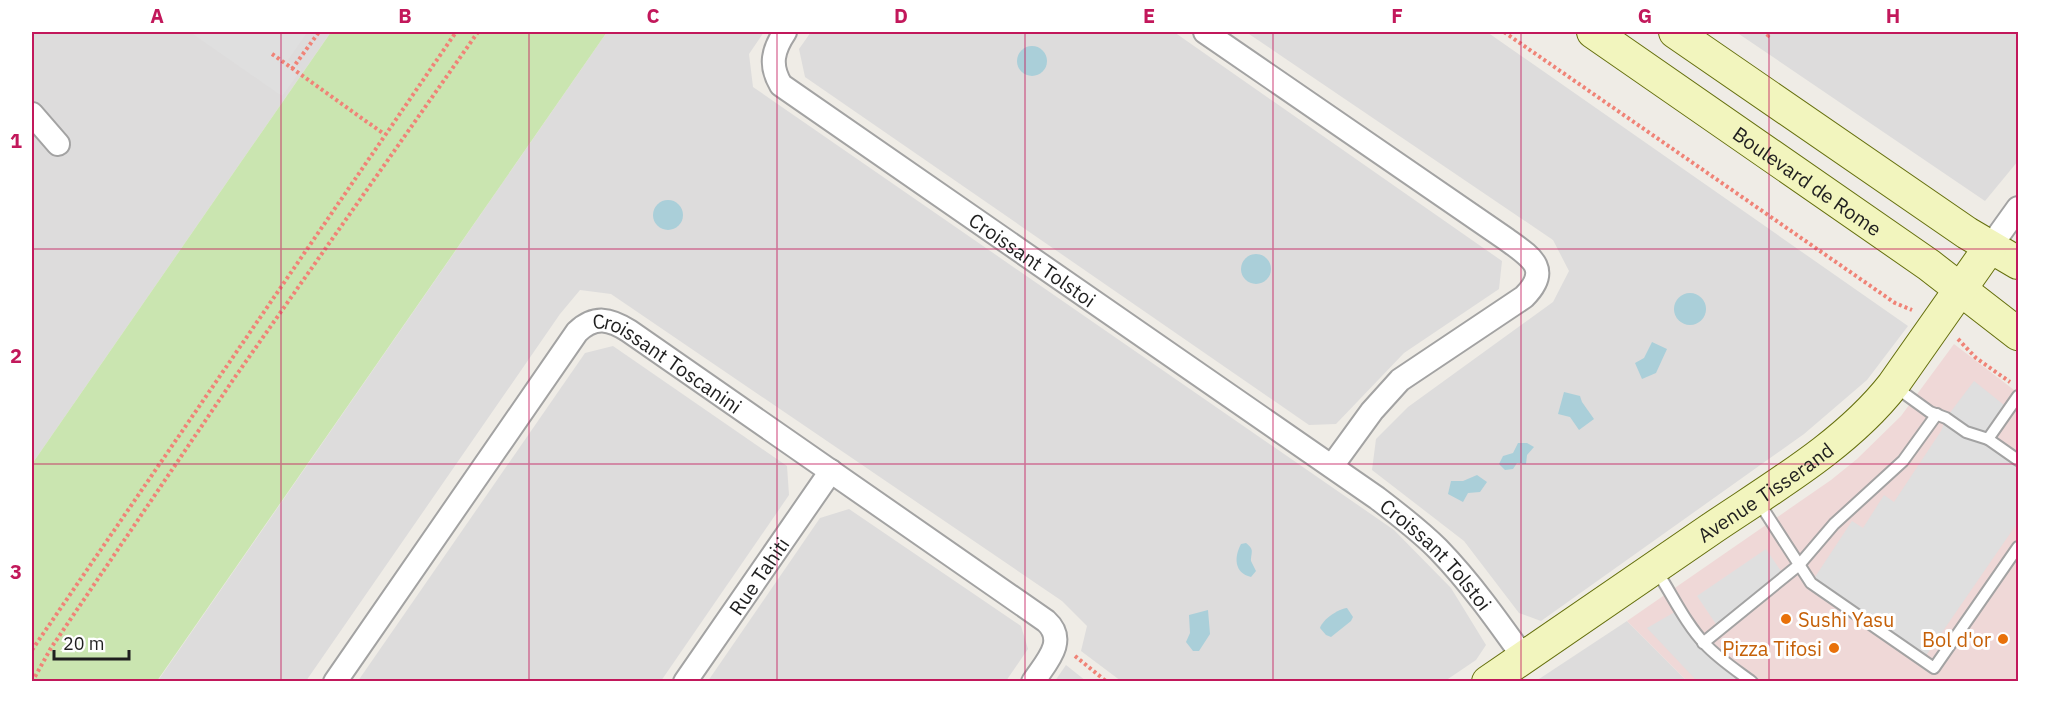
<svg xmlns="http://www.w3.org/2000/svg" width="2050" height="713" viewBox="0 0 2050 713" font-family="'IBM Plex Sans',sans-serif">
  <style>
    .residential { fill: #dddcdc }
    .commercial { fill: #efd8d7 }
    .grass { fill: #cae5b0 }
    .parking { fill: #dfdfdf }
    .water { fill: #aacfd9 }
    .lines { fill: none; stroke-linecap: round; stroke-linejoin: round }
    .lane-casing { stroke: #a3a3a3; stroke-width: 14 }
    .street-casing { stroke: #a3a3a3; stroke-width: 26 }
    .secondary-casing { stroke: #656f0d; stroke-width: 34 }
    .path { stroke: #f08377; stroke-width: 4; stroke-dasharray: 3 3; stroke-linecap: butt }
    .lane { stroke: #fff; stroke-width: 10 }
    .street { stroke: #fff; stroke-width: 22 }
    .secondary { stroke: #f2f5be; stroke-width: 32 }
    .grid { fill: none; stroke: #c2185b; stroke-width: 1.5; stroke-opacity: 0.55 }
    .food-dot { fill: #e8710a; stroke: #fff; stroke-width: 2 }
    .labels { text-anchor: middle; dominant-baseline: central; stroke-width: 6; stroke-linejoin: round; paint-order: stroke }
    .street-label { font-size: 20px; fill: #1f1f1f; stroke: #fff }
    .food-label { font-size: 20px; fill: #c56008; stroke: #fff; text-anchor: end }
    .neatline { fill: none; stroke: #c2185b; stroke-width: 2 }
    .grid-label { font-size: 20px; text-anchor: middle; font-weight: bold; fill: #c2185b }
  </style>
  <rect width="100%" height="100%" fill="#efece6"/>
  <!-- residential -->
  <g class="residential">
    <polygon points="32,32 331,32 32,464"/>
    <polygon points="607,32 764,32 749,54 753,87 1394,530 1451,588 1486,645 1476,660 1445,681 1121,681 1081,651 1087,626 1062,601 611,294 580,290 560,314 306,681 157,682"/>
    <polygon points="811,32 1174,32 1502,261 1499,289 1404,353 1336,424 1309,425 805,77 799,49"/>
    <polygon points="1246,32 1487,32 1908,326 1867,380 1804,434 1541,621 1519,613 1464,541 1372,470 1376,439 1408,407 1553,302 1569,271 1553,240"/>
    <polygon points="1736,32 2018,32 2018,161 1985,201"/>
    <polygon points="613,346 787,466 789,495 661,681 358,681 585,353"/>
    <polygon points="849,509 1021,626 1028,649 1006,681 708,681 820,518"/>
    <polygon points="1627,621 1687,681 1536,681"/>
    <polygon points="1066,665 1086,681 1055,681"/>
  </g>
  <!-- commercial -->
  <polygon class="commercial" points="1954,344 2018,393 2018,681 1687,681 1627,621 1831,480 1857,459 1901,416"/>
  <!-- grass -->
  <polygon class="grass" points="331,32 607,32 157,681 32,681 32,464"/>
  <!-- parking -->
  <g class="parking">
    <polygon points="190,32 302,32 306,34 288,60 301,70 282,96"/>
    <polygon points="1974,381 2009,409 1988,439 2018,460 2018,522 1923,660 1811,583 1852,521 1863,528 1884,495 1894,502 1941,431 1946,418"/>
    <polygon points="1766,549 1785,577 1720,630 1697,596"/>
    <polygon points="1680,609 1691,626 1752,681 1697,681 1647,628"/>
  </g>
  <!-- water -->
  <g class="water">
    <circle cx="1032" cy="61" r="15"/>
    <circle cx="668" cy="215" r="15"/>
    <circle cx="1256" cy="269" r="15"/>
    <circle cx="1690" cy="309" r="16"/>
    <polygon points="1652,342 1667,349 1656,373 1642,379 1635,363 1644,358"/>
    <polygon points="1564,392 1580,396 1582,402 1594,419 1579,430 1570,417 1558,414"/>
    <polygon points="1518,443 1527,443 1534,447 1527,455 1526,464 1517,463 1513,469 1505,470 1499,464 1503,456 1513,453"/>
    <polygon points="1477,475 1487,482 1480,492 1468,493 1463,502 1448,494 1451,481 1463,481"/>
    <path d="M1246,543C1255,550 1251,552 1251,561L1256,571L1251,577C1234,573 1234,557 1241,544Z"/>
    <path d="M1347,608L1353,617L1351,621L1331,637L1326,635L1320,628C1323,619 1338,609 1347,608Z"/>
    <polygon points="1208,610 1210,634 1199,651 1193,651 1186,642 1190,633 1189,615"/>
  </g>
  <g class="lines">
    <!-- lane casing -->
    <g class="lane-casing">
      <g id="lane">
        <polyline points="1894,386 1930,412 1946,418 1966,432 1988,439 2018,396"/>
        <polyline points="1988,439 2018,460"/>
        <polyline points="1758,501 1811,583 1934,668 2018,547"/>
        <path d="M1656,570C1672,594 1685,623 1705,644C1719,659 1736,670 1752,682"/>
        <polyline points="1703,643 1799,565 1834,524 1903,461 1937,414"/>
      </g>
    </g>
    <!-- street casing -->
    <g class="street-casing">
      <g id="street">
        <path id="s1" d="M785,32C773,50 769,65 781,85L1377,498C1398,514 1419,530 1438,549C1470,582 1497,620 1524,658"/>
        <path d="M1205,32L1506,239C1531,257 1552,269 1524,297L1400,380L1372,411L1332,466"/>
        <polyline points="32,114 58,144"/>
        <polyline points="1990,247 2018,208"/>
        <path id="s2" d="M335,682L577,332C595,315 610,319 629,331L1046,621C1068,641 1046,662 1033,682"/>
        <path id="s3" d="M685,682L831,471"/>
      </g>
    </g>
    <!-- secondary casing -->
    <g class="secondary-casing">
      <g id="secondary">
        <path id="s4" d="M1593,32L1929,265L2018,334"/>
        <polyline points="1675,32 1967,233 2018,263"/>
        <path id="s5" d="M1488,682C1563,631 1637,580 1711,529C1773,487 1846,445 1893,385L1990,247"/>
      </g>
    </g>
    <!-- path -->
    <g class="path">
      <polyline points="1504,32 1895,303 1912,310"/>
      <polyline points="1767,37 1771,32"/>
      <polyline points="272,54 384,134"/>
      <polyline points="292,69 319,32"/>
      <polyline points="1958,339 1976,358 2010,382"/>
      <polyline points="32,650 456,32"/>
      <polyline points="1075,656 1107,682"/>
      <polyline points="32,682 51,648 235,377 478,32"/>
    </g>
    <!-- lane -->
    <use href="#lane" class="lane"/>
    <!-- street -->
    <use href="#street" class="street"/>
    <!-- secondary -->
    <use href="#secondary" class="secondary"/>
  </g>
  <!-- grid -->
  <path class="grid" d="M281,32V682M529,32V682M777,32V682M1025,32V682M1273,32V682M1521,32V682M1769,32V682M32,249H2018M32,464H2018"/>
  <!-- markers -->
  <g class="food-dot">
    <circle cx="1786" cy="619" r="6"/>
    <circle cx="2003" cy="639" r="6"/>
    <circle cx="1834" cy="648" r="6"/>
  </g>
  <g class="labels">
    <!-- street labels -->
    <g class="street-label">
      <text stroke="none"><textPath href="#s4" startOffset="261">Boulevard de Rome</textPath></text>
      <text stroke="none"><textPath href="#s1" startOffset="363">Croissant Tolstoi</textPath></text>
      <text stroke="none"><textPath href="#s2" startOffset="531">Croissant Toscanini</textPath></text>
      <text stroke="none"><textPath href="#s5" startOffset="336">Avenue Tisserand</textPath></text>
      <text stroke="none"><textPath href="#s1" startOffset="864">Croissant Tolstoi</textPath></text>
      <text stroke="none"><textPath href="#s3" startOffset="129">Rue Tahiti</textPath></text>
    </g>
    <!-- food labels -->
    <g class="food-label">
      <text x="1798" y="619" text-anchor="start">Sushi Yasu</text>
      <text x="1991" y="639">Bol d'or</text>
      <text x="1822" y="648">Pizza Tifosi</text>
    </g>
  </g>
  <!-- border -->
  <rect width="2050" height="713" fill="none" stroke="#ffffff" stroke-width="66"/>
  <!-- scale -->
  <path d="M54 650v9h75v-9" fill="none" stroke="#1f1f1f" stroke-width="3"/>
  <text x="63" y="650" font-size="18" fill="#1f1f1f" stroke="#ffffff" stroke-width="4.5" paint-order="stroke">20 m</text>
  <rect x="33" y="33" width="1984" height="647" class="neatline"/>
  <g class="grid-label">
    <text x="157" y="23">A</text>
    <text x="405" y="23">B</text>
    <text x="653" y="23">C</text>
    <text x="901" y="23">D</text>
    <text x="1149" y="23">E</text>
    <text x="1397" y="23">F</text>
    <text x="1645" y="23">G</text>
    <text x="1893" y="23">H</text>
    <text x="16" y="148">1</text>
    <text x="16" y="363">2</text>
    <text x="16" y="579">3</text>
  </g>
</svg>
